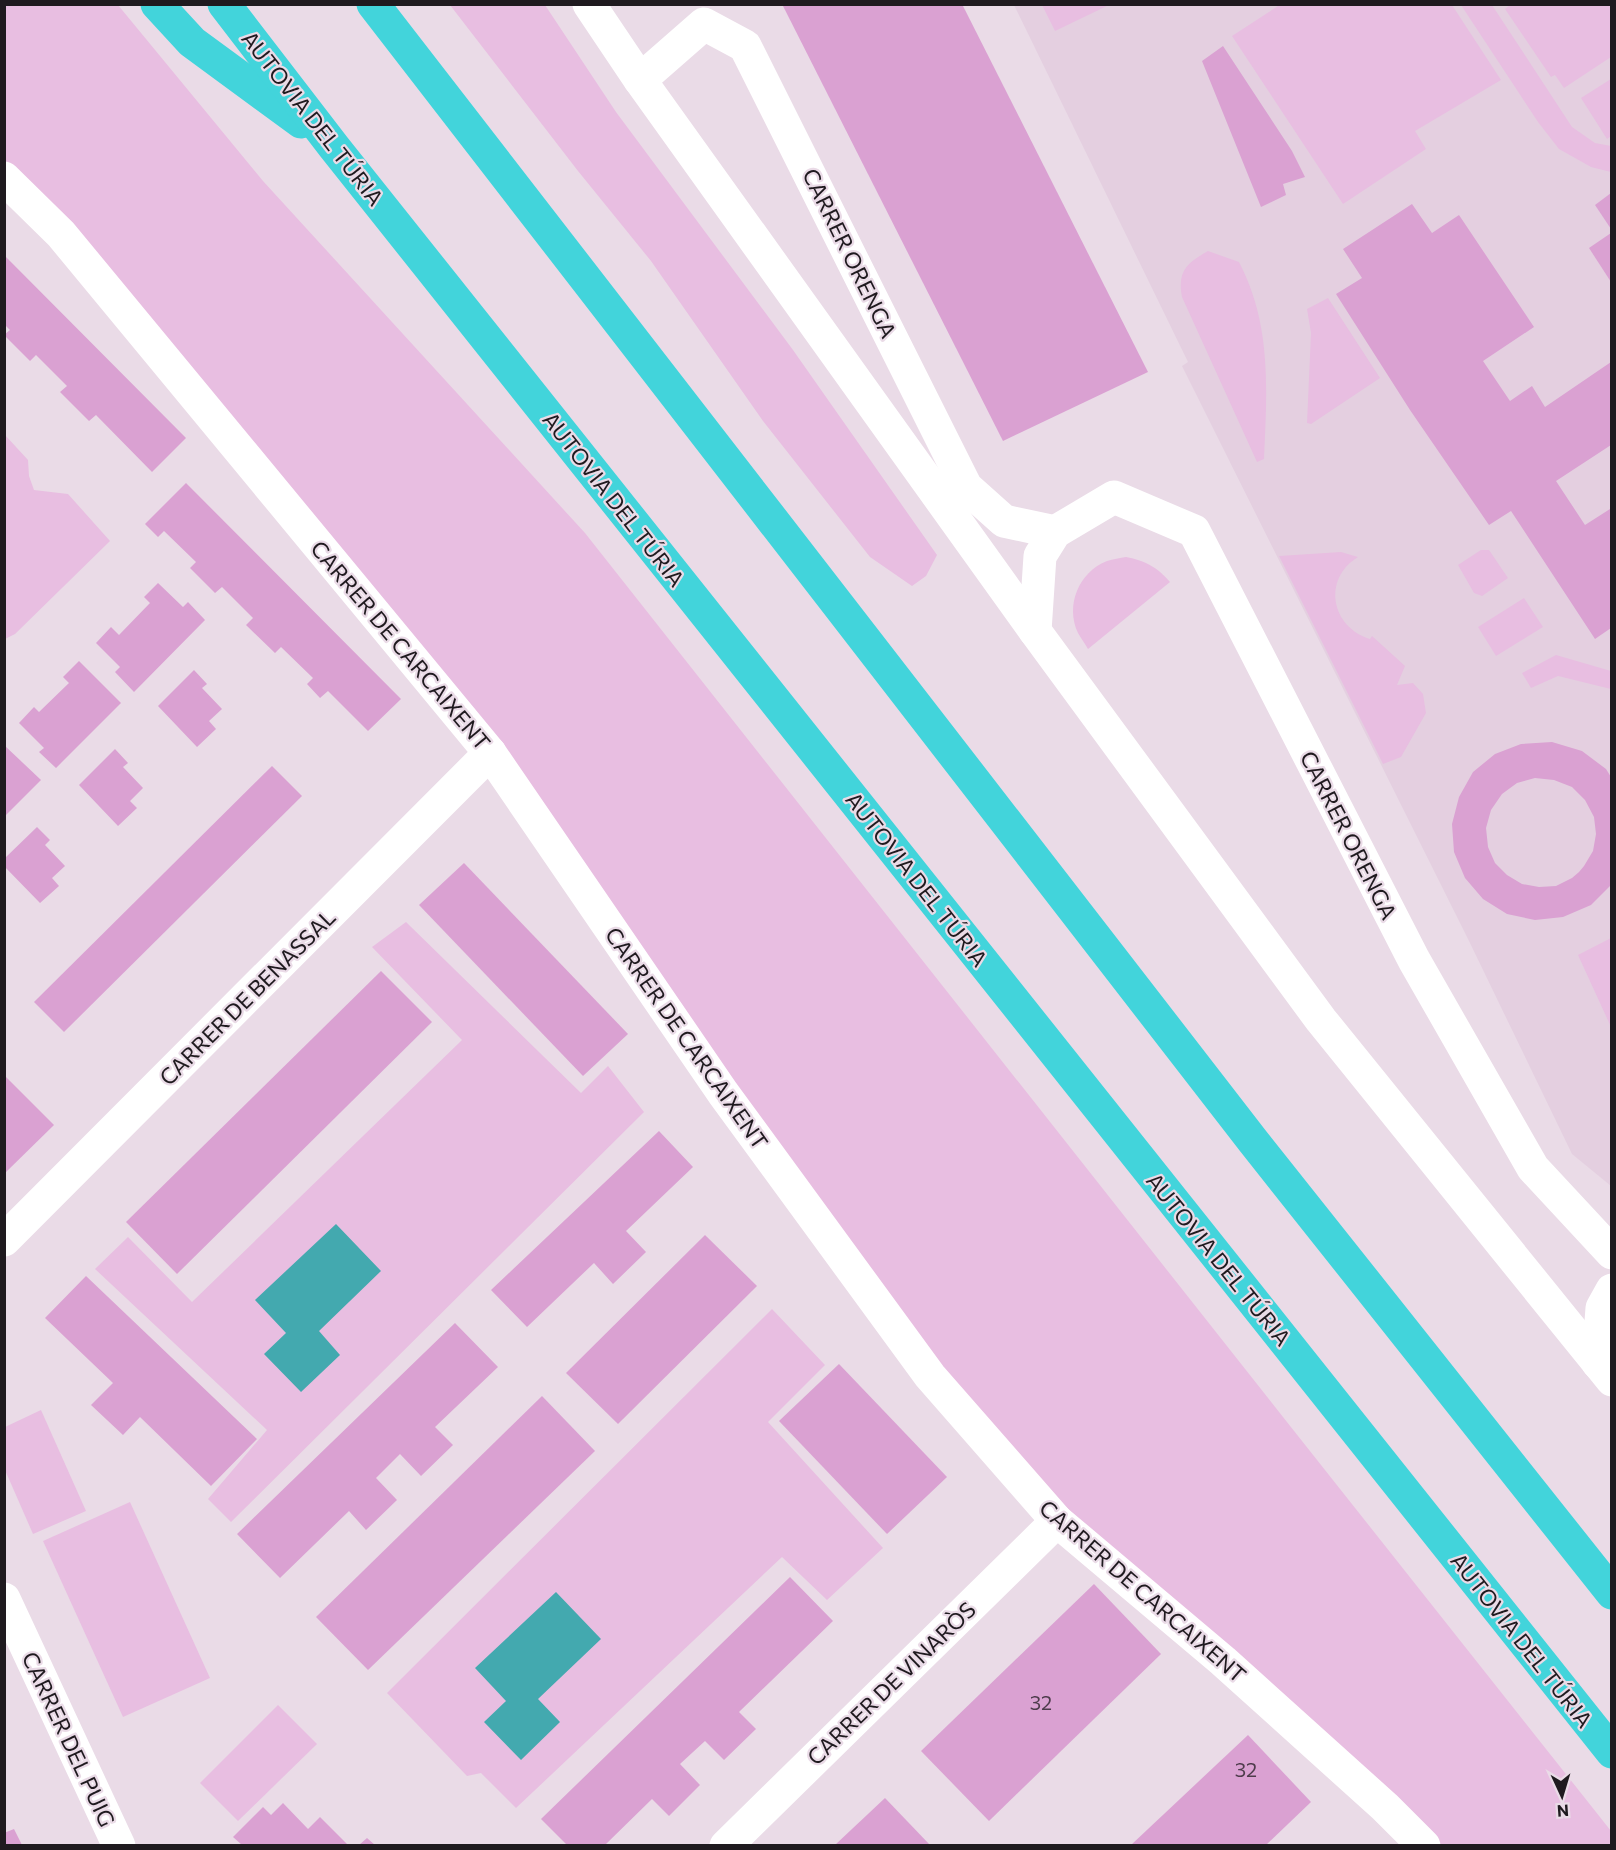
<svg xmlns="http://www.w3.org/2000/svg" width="1616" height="1850" viewBox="0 0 1616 1850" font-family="Commissioner,sans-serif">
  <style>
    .built { fill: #e4cfe0 }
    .green { fill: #e8bee1 }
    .water { fill: #43a9af }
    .building { fill: #daa1d2; fill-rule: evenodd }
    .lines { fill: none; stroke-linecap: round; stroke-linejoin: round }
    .street { stroke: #fff; stroke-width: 33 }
    .secondary { stroke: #fff; stroke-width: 33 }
    .highway { stroke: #42d4db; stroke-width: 33 }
    .labels { text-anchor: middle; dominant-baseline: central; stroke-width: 4.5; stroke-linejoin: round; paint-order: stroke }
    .number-label { font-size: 20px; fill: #4e3c4c }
    .street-label { font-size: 22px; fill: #1f1a1f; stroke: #eadbe7 }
  </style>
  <rect width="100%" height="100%" fill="#eadbe7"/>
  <!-- built -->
  <polygon class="built" points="1014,5 1611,5 1611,1186 1572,1154 1469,941 1182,366 1188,362"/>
  <!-- green -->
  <g class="green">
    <polygon points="1281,4 1452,5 1501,80 1415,131 1426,149 1343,204 1232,36"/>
    <polygon points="5,5 118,5 263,181 585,533 1283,1417 1611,1831 1611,1845 1411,1845 1067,1536 507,787 5,171"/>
    <polygon points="450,5 545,5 616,112 793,350 937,555 926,576 912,586 870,557 763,421 651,261 578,171"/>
    <polygon points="1042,5 1109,5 1055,31"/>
    <polygon points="1461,5 1492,5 1572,127 1595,143 1611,146 1611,172 1591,167 1559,149 1538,122"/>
    <polygon points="1510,5 1611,5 1611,57 1564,88 1555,75 1551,77 1505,9"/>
    <polygon points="1611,79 1611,136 1607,139 1581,98"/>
    <path d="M1208,251L1239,262C1272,325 1267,390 1264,459L1257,462L1182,297C1177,271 1187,263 1208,251Z"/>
    <polygon points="1328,298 1380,378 1311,424 1307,423 1311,333 1307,309"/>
    <polygon points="5,435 28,460 29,476 34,490 68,494 110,541 15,634 5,639"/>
    <polygon points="1481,550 1489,550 1508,578 1482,596 1474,593 1458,565"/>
    <path d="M1341,552L1358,557C1322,579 1331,627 1370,639L1372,636L1405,666L1397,685L1413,683L1423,694L1426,713L1401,757L1383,764L1279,556Z"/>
    <path d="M1126,557C1146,561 1157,567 1170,582L1088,649C1085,644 1081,638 1078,633C1065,605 1079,572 1107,561C1113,559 1120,558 1126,557Z"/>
    <polygon points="1524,598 1543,627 1496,656 1478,627"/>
    <polygon points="1556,655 1611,671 1611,689 1558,676 1531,688 1522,673"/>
    <polygon points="406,922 581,1093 608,1066 644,1112 231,1522 208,1499 267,1430 95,1269 128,1237 192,1302 462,1040 372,947"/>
    <polygon points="1611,938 1611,1027 1578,955"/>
    <polygon points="772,1309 825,1365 768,1422 883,1548 827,1600 782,1557 516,1808 481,1773 467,1776 387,1693"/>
    <polygon points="41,1410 86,1511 33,1534 5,1470 5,1427"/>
    <polygon points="130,1502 210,1678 123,1717 43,1541"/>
    <polygon points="278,1705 317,1744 238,1821 200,1783"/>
  </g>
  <!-- water -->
  <g class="water">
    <polygon points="336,1224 381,1271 319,1331 340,1355 301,1392 264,1354 286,1333 255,1300"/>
    <polygon points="556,1592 601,1639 538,1699 560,1722 521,1760 484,1722 506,1701 475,1668"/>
  </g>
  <!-- building -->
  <g class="building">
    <polygon points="782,4 962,4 1148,372 1003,441"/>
    <polygon points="1223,46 1292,151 1305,177 1283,184 1286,195 1261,207 1202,61"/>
    <polygon points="1611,193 1611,229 1595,205"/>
    <polygon points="1412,204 1432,233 1459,215 1534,327 1483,361 1510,401 1532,386 1545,407 1611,362 1611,445 1556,481 1585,525 1610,509 1611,511 1611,628 1595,639 1511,511 1489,525 1410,410 1336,294 1362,278 1343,249"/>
    <polygon points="1611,233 1611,282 1589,248"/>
    <polygon points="4,255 186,438 152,472 96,415 89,421 60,392 67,386 36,355 30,361 4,335 10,330 4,324"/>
    <polygon points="186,483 401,699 368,731 328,691 320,698 307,684 313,678 281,647 275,653 246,625 253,618 222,587 215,593 190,568 196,562 164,531 158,537 145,524"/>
    <polygon points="158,583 183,607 188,602 205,620 134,692 115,672 120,667 96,643 111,627 119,635 150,603 144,597"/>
    <polygon points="79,661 121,703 56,768 39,752 44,748 19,723 34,707 39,712 69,683 63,677"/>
    <polygon points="194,670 207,684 202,688 222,709 209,721 216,729 197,747 158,706"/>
    <path d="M1552,742L1582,751L1606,769L1611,777V885L1591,905L1563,917L1535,920L1507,914L1483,899L1465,878L1454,852L1452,824L1459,797L1473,772L1495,754L1521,744ZM1535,778L1554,780L1572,787L1585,800L1594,817L1596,834L1593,851L1584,866L1579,872L1572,878L1556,886L1539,887L1522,884L1507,875L1495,863L1488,847L1486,828L1491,810L1502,794L1517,783Z"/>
    <polygon points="4,745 41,780 4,817"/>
    <polygon points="115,749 128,763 123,767 143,788 130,801 137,808 118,826 79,785"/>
    <polygon points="272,766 302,796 64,1032 34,1002"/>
    <polygon points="37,827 50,840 45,845 65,866 52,878 59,886 40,903 4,866 4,859"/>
    <polygon points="464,863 628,1034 583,1076 419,905"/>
    <polygon points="381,971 432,1022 177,1274 126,1222"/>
    <polygon points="4,1075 54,1125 4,1174"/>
    <polygon points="659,1131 693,1167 626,1231 646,1252 613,1284 594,1263 527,1327 491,1290"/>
    <polygon points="705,1235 757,1286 618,1424 566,1373"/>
    <polygon points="86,1276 257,1439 211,1486 140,1417 123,1435 91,1405 113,1383 45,1318"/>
    <polygon points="455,1323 498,1367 435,1427 453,1445 421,1476 400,1454 376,1478 397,1500 366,1530 349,1511 280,1578 237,1534"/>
    <polygon points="839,1364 947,1477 887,1534 779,1421"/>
    <polygon points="542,1396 595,1451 368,1670 316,1617"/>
    <polygon points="790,1577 833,1621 739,1712 756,1729 724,1760 705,1741 680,1764 700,1785 669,1816 652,1799 605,1845 567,1845 541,1819"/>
    <polygon points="1094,1584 1161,1654 989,1821 921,1751"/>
    <polygon points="1248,1735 1311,1802 1266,1845 1131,1845"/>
    <polygon points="885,1798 930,1845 835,1845"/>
    <polygon points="283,1803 308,1829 320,1817 348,1845 242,1845 233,1837 263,1807 271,1815"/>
    <polygon points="14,1829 22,1845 4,1845 4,1833"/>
    <polygon points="367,1838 375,1845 359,1845"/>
  </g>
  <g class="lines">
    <!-- street -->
    <g class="street">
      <polyline points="640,80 704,24 745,46 966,487 1004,521 1055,532"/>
      <polyline points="4,178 61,234 490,753 723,1093 930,1376 1057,1521 1223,1661 1385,1807 1424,1846"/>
      <polyline points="1035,631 1040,556 1055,532 1114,497 1194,531 1414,960 1533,1168 1612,1253"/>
      <polyline points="4,1240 490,753"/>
      <polyline points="4,1599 119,1846"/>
      <polyline points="726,1846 1057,1521"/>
    </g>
    <!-- secondary -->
    <g class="secondary">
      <polyline points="589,4 640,80 1035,631 1321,1020 1612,1380"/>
      <polyline points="1598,1363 1602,1308 1612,1290"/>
    </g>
    <!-- highway -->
    <g class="highway">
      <polyline points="157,4 192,42 301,122"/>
      <polyline points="224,4 334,147 1612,1752"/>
      <polyline points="373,4 1253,1141 1612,1593"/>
    </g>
  </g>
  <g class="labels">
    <!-- number labels -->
    <g class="number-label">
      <text x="1041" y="1702">32</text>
      <text x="1246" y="1769">32</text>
    </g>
    <!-- street labels -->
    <g class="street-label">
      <text transform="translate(313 118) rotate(52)">AUTOVIA DEL TÚRIA</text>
      <text transform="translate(850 253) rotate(64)">CARRER ORENGA</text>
      <text transform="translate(614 499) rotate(52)">AUTOVIA DEL TÚRIA</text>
      <text transform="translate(401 645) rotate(50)">CARRER DE CARCAIXENT</text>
      <text transform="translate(1349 835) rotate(63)">CARRER ORENGA</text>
      <text transform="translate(917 879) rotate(52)">AUTOVIA DEL TÚRIA</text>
      <text transform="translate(247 997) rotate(-45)">CARRER DE BENASSAL</text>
      <text transform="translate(687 1038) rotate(55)">CARRER DE CARCAIXENT</text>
      <text transform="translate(1219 1259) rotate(51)">AUTOVIA DEL TÚRIA</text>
      <text transform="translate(1143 1591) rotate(41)">CARRER DE CARCAIXENT</text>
      <text transform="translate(1522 1640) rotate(52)">AUTOVIA DEL TÚRIA</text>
      <text transform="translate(891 1683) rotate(-44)">CARRER DE VINARÒS</text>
      <text transform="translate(69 1739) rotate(65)">CARRER DEL PUIG</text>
    </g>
  </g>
  <!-- border -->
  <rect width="1616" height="1850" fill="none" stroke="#1f1a1f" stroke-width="12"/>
  <!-- north arrow -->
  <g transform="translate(1562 1796) rotate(176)" stroke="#eadbe7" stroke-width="4.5" paint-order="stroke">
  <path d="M0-4.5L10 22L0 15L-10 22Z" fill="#1f1a1f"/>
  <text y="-9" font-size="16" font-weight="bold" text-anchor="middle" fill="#1f1a1f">N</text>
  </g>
</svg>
